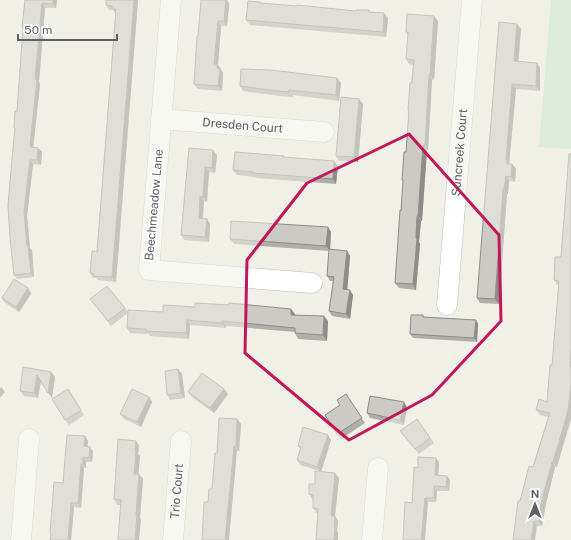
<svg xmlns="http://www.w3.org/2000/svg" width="571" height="540" viewBox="0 0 571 540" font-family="'Public Sans',sans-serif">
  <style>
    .green { fill: #c6e6cc }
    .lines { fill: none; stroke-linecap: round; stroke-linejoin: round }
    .minor-casing { stroke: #bcbdc2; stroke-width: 21 }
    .minor { stroke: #fff; stroke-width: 20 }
    .wall { fill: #afaea9 }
    .shaded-wall { fill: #8f8d89 }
    .building { fill: #cccac4; stroke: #8f8d89 }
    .marked { fill: none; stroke: #c2185b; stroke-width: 3; stroke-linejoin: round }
    .labels { text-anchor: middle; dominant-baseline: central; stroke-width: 3; stroke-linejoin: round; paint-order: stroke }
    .street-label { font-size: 12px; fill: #5f6167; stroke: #fff }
  </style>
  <rect width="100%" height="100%" fill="#f0f0e7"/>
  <!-- green -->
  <polygon class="green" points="551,0 571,0 571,149 539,147"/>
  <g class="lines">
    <!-- minor casing -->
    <g class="minor-casing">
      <g id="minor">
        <polyline points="171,0 149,270 312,283"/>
        <path id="s1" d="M161,119L324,132"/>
        <path id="s2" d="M447,305L472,0"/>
        <polyline points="21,540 29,439"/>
        <path id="s3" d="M173,540L181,441"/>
        <polyline points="372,540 378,468"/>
      </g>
    </g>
    <!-- minor -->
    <use href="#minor" class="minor"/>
  </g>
  <!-- wall -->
  <g class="wall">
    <polygon points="25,0 57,0 56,8 45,8 39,82 40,84 33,147 38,148 42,152 41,165 33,164 27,216 30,248 32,250 34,277 17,279 14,275 14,128 17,111 23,29 22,27"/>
    <polygon points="106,0 138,0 116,282 98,280 96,278 93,278 90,273 97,252 116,13 115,13 113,10 109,10 106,5"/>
    <polygon points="201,0 227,0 229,4 227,26 221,26 218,65 223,73 222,91 198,89 194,84"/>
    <polygon points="260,2 261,4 356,11 369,10 370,12 388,18 386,37 250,25 246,20"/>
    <polygon points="434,16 438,21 434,80 432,80 428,150 427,150 422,221 421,221 419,242 420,244 416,290 399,288 395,283 403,182 402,180 406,152 409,112 408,110 413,65 409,64 406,59 408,35 406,32"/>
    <polygon points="521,29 518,61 537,63 540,68 540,91 516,89 509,164 512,164 516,169 515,182 509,181 508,194 507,194 499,304 480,303 477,298"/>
    <polygon points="337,78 341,83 339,101 293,95 293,97 280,96 243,91 240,86"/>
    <polygon points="363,104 358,162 339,161 336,156"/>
    <polygon points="189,148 217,155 215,173 209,172 207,202 204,201 203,219 207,219 210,224 209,242 184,240 181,235"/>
    <polygon points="285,157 338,166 336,184 256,178 255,177 237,175 233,170"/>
    <polygon points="328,227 331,232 330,249 347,251 350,256 347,290 353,295 350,319 332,316 329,311 333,281 330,281 327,276 329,251 234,244 230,239"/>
    <polygon points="561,257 557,467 555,467 545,508 542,526 537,526 520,501 533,467 548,417 540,415 536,410 547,402 552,365 559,285 557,285 554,280"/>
    <polygon points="28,288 31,294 19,312 5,303 2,298"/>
    <polygon points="90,299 125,308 128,312 163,312 295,314 295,315 328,321 327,341 298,339 295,333 295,332 226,326 226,328 190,325 189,339 150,336 149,334 130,333 127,328 128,313 111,326"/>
    <polygon points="425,317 476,320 478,324 477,342 413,338 410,334"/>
    <polygon points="51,372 55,377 52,398 41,381 38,398 24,396 20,391"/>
    <polygon points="182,374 185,398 170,400 167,395"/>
    <polygon points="68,389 84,415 69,425 65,420"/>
    <polygon points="224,389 228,394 214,413 192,397 188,392"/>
    <polygon points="346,394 365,423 341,439 325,415 340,405"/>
    <polygon points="149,397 152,402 141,427 124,419 120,414"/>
    <polygon points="407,407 404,425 370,418 367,413"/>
    <polygon points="237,419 241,424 239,451 237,451 208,502 212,489 217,453"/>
    <polygon points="417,419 434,443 419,454 400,431"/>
    <polygon points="85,436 88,441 87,447 93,451 92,462 86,462 86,468 84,468 81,508 74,507 71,540 50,540 51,535 50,533 63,483"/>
    <polygon points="331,440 321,472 335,473 339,478 335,516 338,521 337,531 338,532 338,540 316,540 318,513 316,513 313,508 313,499 312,499 309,494 315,484 319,471 300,465 297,460 300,449 298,446"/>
    <polygon points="136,441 139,446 138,454 140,456 138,474 143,479 140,518 141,520 121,505 117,505 114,499"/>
    <polygon points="439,462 438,475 450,480 449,491 437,491 436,502 428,502 412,503 418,468"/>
  </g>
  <!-- shaded-wall -->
  <g class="shaded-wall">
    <polygon points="53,0 57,0 56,8 53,4"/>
    <polygon points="134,0 138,0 116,282 112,277"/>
    <polygon points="226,0 227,0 229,4 227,26 224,21"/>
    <polygon points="42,3 45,8 39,82 40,84 33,150 30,145"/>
    <polygon points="384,13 388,18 386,37 383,32"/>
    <polygon points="434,16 438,21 434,80 430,75"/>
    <polygon points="218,21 221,26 218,65 223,73 222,91 218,86 214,64"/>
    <polygon points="517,24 521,29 518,66 514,61"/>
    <polygon points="537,63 540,68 540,91 536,86"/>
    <polygon points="429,75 432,80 428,150 425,145"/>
    <polygon points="337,78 341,83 339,101 336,95"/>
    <polygon points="512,84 516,89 509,164 507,164 506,160"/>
    <polygon points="359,99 363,104 358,162 354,157"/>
    <polygon points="423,145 427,150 422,221 418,216"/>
    <polygon points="38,148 42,152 41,165 37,160"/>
    <polygon points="213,150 217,155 215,173 212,168"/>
    <polygon points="30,160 33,164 27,216 30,248 32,250 34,277 31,273 27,246 24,212"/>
    <polygon points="334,161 338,166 336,184 333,179"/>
    <polygon points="512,164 516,169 515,182 511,177"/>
    <polygon points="205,167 209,172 207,202 203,197"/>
    <polygon points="506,176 509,181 508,194 504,189"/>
    <polygon points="503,189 507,194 499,304 495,299"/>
    <polygon points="200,196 204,201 202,223 199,218"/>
    <polygon points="417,216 421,221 419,242 420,244 416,290 413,284"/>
    <polygon points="207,219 210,224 209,242 205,237"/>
    <polygon points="328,227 331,232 330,251 326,246"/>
    <polygon points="347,251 350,256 347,294 343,289"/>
    <polygon points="28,288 31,294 19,312 16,307"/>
    <polygon points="350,290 353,295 350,319 346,314"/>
    <polygon points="291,309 295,314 294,320 291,315"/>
    <polygon points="324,316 328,321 327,341 323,335"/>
    <polygon points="187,320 190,325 189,339 186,333"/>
    <polygon points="476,320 478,324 477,342 474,338"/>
    <polygon points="222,321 226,326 226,328 222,323"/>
    <polygon points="571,348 571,368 570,366"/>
    <polygon points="178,369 182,374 185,398 181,393"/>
    <polygon points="51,372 55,377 52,398 48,393"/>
    <polygon points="37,375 41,380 38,398 34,393"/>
    <polygon points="571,383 571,419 557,467 553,462"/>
    <polygon points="1,387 5,392 0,398 0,389"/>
    <polygon points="224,389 228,394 214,413 210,408"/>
    <polygon points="149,397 152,402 141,427 137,422"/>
    <polygon points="404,402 407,407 404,425 400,420"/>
    <polygon points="237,419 241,424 239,451 236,446"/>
    <polygon points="328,435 331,440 321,472 317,467"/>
    <polygon points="85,436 88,441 87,451 84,446"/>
    <polygon points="136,441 139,446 138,454 140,456 138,479 134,474"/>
    <polygon points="234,446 237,451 229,540 225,540"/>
    <polygon points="90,447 93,451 92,462 89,458"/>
    <polygon points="83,457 86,462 86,468 83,464"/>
    <polygon points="436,458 439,462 438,479 435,475"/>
    <polygon points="552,462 555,467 545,508 542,526 539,521 541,503"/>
    <polygon points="81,464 84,468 81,508 78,503"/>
    <polygon points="335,473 339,478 335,516 338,521 337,531 338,532 338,540 334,540 334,527 331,516"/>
    <polygon points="139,474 143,479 140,518 141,520 139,540 135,540 136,515"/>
    <polygon points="447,476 450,480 449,491 446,487"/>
    <polygon points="434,486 437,491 436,502 434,498"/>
    <polygon points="425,498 428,502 425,540 421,540"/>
    <polygon points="71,503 74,507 71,540 68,540"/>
    <polygon points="534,521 537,526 535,540 531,540"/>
  </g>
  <!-- building -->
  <g class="building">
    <polygon points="25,0 53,0 53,4 42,3 35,79 37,80 30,145 31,147 38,148 37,160 30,160 24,212 27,246 28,246 31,273 14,275 10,238 8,205 14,137 15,128 14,128 15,111 17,111 23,28 22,27"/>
    <polygon points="106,0 134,0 112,277 94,276 94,274 90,273 92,251 97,252 116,9 112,9 112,6 106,5"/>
    <polygon points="201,0 226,0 224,21 218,21 214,64 217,64 217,68 220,68 218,86 194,84 197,36 198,36"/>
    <polygon points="248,1 260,2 260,3 297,6 297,5 356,11 356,10 369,10 369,12 384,13 383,32 246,20"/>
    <polygon points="407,14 434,16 430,75 429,75 425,145 423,145 418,216 417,216 416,238 417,239 413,284 395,283 400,210 401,211 403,180 402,180 404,152 406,152 409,110 408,110 410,83 412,83 414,60 406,59 408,32 406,32"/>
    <polygon points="499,22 517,24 514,61 537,63 536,86 512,84 506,160 507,160 507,164 512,164 511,177 506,176 504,189 503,189 495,299 477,298"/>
    <polygon points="241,69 271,70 337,78 336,95 289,90 289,92 277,91 240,86"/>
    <polygon points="341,97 359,99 354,157 336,156"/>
    <polygon points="189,148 213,150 212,168 205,167 203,197 200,196 199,218 207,219 205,237 181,235"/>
    <polygon points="235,152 284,156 283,157 334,161 333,179 252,173 253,172 233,170"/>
    <polygon points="569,154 571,154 571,348 570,366 571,366 571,383 568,411 553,462 552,462 541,503 539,521 534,521 531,540 513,540 518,501 520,501 529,466 533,467 550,413 536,410 539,399 547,402 550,365 552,365 559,281 554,280 555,257 561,257"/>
    <polygon points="231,221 328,227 326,246 230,239"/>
    <polygon points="329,249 347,251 343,289 350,290 346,314 329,311 334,277 327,276"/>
    <polygon points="14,279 28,288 16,307 2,298"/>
    <polygon points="107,286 125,308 108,321 90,299"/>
    <polygon points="195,303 229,305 229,303 291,309 291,315 324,316 323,335 295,333 295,328 222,321 222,323 187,320 186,333 146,331 146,329 127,328 128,310 163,312 163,305 195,307"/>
    <polygon points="411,315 423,315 423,317 476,320 474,338 410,334"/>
    <polygon points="23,367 51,372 48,393 37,375 34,393 20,391"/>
    <polygon points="178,369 181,393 167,395 165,371"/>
    <polygon points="202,373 224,389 210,408 188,392"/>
    <polygon points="68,389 81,410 65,420 52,399"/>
    <polygon points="132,389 149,397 137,422 120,414"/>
    <polygon points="346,394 362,418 337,434 325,415 340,405 337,400"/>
    <polygon points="370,396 404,402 400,420 367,413"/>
    <polygon points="219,418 237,419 236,446 234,446 225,540 202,540 204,502 208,502 209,489 212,489 215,453 217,453"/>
    <polygon points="417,419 430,438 415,449 400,431"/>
    <polygon points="303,427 328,435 317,467 297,460 301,447 298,446"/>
    <polygon points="67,435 85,436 84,446 90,447 89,458 83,457 83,464 81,464 78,503 71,503 68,540 50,540 51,534 50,533 54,482 63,483"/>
    <polygon points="118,439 136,441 135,450 136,451 134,474 139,474 136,515 137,515 135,540 118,540 121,500 114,499"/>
    <polygon points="418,457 436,458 435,475 447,476 446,487 434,486 434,498 425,498 421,540 403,540 405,502 412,503 414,467 418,468"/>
    <polygon points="315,471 335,473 331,516 335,516 334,527 335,527 334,540 316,540 318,509 313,508 313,495 309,494 309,484 315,484"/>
  </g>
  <!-- marked area -->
  <path d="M0 0H571V540H0ZM409,134L499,235L501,321L432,395L349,440L245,353L247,260L307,183Z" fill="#f0f0e7" fill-opacity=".55" fill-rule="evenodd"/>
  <path class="marked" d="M409,134L499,235L501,321L432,395L349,440L245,353L247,260L307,183Z"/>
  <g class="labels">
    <!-- street labels -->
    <g class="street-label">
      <text stroke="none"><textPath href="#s1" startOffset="82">Dresden Court</textPath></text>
      <text stroke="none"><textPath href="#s2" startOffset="153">Suncreek Court</textPath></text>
      <text transform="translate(154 205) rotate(-85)">Beechmeadow Lane</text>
      <text stroke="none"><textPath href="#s3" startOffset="49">Trio Court</textPath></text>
    </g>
  </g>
  <!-- north arrow -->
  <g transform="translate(535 504)" stroke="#ffffff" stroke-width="3" paint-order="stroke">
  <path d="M0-3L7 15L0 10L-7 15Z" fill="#5f6167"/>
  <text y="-6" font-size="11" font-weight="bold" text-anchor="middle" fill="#5f6167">N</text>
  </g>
  <!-- scale -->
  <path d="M18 34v6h99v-6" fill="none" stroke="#5f6167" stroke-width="2"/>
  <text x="24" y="34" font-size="12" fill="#5f6167" stroke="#ffffff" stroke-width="3" paint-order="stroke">50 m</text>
</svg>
